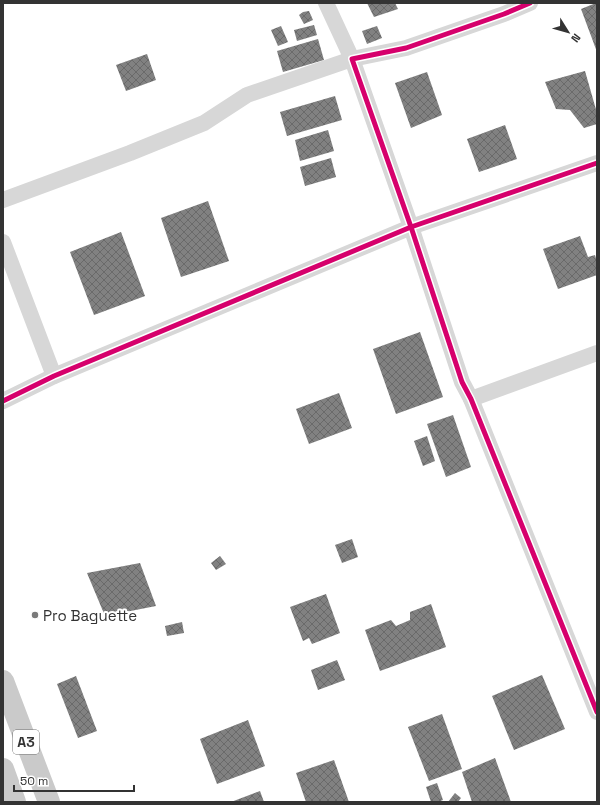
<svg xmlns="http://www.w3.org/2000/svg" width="600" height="805" viewBox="0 0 600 805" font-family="'Space Grotesk',sans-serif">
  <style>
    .building { fill: url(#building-cross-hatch) }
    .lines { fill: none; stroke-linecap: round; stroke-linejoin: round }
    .street { stroke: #d7d7d7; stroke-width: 16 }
    .primary { stroke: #cacaca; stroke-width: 22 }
    .cycleway-casing { stroke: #fff; stroke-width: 8 }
    .cycleway { stroke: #d6006c; stroke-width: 5 }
    .poi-dot { fill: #7a7a7a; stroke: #fff; stroke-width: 1.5 }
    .labels { text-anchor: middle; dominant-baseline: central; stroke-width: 4; stroke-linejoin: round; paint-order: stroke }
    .shield { fill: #fff; stroke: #707070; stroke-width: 1 }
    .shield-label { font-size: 14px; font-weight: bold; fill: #333 }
    .poi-label { font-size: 15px; fill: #333; stroke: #fff; text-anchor: start }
  </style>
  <defs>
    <pattern id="building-cross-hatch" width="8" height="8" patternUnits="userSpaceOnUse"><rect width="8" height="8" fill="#818181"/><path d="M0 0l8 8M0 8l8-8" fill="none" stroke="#6a6a6a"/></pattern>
  </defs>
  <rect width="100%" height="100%" fill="#fff"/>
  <!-- building -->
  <g class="building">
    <polygon points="367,3 395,3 398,9 374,17"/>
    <polygon points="596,3 597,3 597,52 581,9"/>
    <polygon points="309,11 313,20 304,24 299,15 303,12"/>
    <polygon points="314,25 317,35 297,41 294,30"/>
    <polygon points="281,26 288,42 278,46 271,30"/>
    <polygon points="377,26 382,38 367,44 362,31"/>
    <polygon points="318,39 324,60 283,72 277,51"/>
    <polygon points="147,54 156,80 126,91 116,65"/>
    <polygon points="585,71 597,113 597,124 584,128 570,110 556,109 545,82"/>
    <polygon points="427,72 442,115 411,128 395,83"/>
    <polygon points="335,96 342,120 287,136 280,112"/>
    <polygon points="505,125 517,159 479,172 467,139"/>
    <polygon points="328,130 334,151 300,161 295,140"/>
    <polygon points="331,158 336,177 305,186 300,167"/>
    <polygon points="208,201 229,261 181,277 161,218"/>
    <polygon points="121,232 145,296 94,315 70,252"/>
    <polygon points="580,236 588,257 595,255 597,262 597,275 558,289 543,249"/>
    <polygon points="420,332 443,397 396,414 373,349"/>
    <polygon points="339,393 352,428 309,444 296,409"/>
    <polygon points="453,415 471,467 446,477 427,424"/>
    <polygon points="427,436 435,461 423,466 414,441"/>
    <polygon points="352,539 358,557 342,563 335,545"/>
    <polygon points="220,556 226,564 216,570 211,563"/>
    <polygon points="140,563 156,606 105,616 87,573"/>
    <polygon points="326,594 340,633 312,644 309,638 303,641 290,607"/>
    <polygon points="431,604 446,647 380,671 365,630 391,620 396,626 410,620 410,612"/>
    <polygon points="182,622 184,633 167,636 165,626"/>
    <polygon points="337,660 345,680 318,690 311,670"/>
    <polygon points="542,675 565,729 514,750 492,696"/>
    <polygon points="76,676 97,731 78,738 57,684"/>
    <polygon points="442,714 462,769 429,781 408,727"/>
    <polygon points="248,720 265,766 217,784 200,739"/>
    <polygon points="495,758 511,802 472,802 462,772"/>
    <polygon points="334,760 349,802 306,802 296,773"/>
    <polygon points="437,783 443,800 438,802 431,802 426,787"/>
    <polygon points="260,791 264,802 231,802"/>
    <polygon points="455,793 461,798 458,802 448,802"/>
  </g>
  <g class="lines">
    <!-- street -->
    <g class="street">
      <polyline points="530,3 504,14 406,48 352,59 411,227 462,382 471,399 597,712"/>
      <polyline points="3,200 130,153 204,123 247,95 352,59 326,3"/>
      <polyline points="3,242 54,376"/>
      <polyline points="471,399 597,353"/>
      <polyline points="3,401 54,376 411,227 597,163"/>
    </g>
    <!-- primary -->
    <g class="primary">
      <polyline points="3,681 49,802"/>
      <polyline points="3,769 15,802"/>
    </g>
    <!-- cycleway casing -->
    <g class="cycleway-casing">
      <g id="cycleway">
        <polyline points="530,3 504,14 406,48 352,59 411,227 462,382 471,399 597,712"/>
        <polyline points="3,401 54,376 411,227 597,163"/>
      </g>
    </g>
    <!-- cycleway -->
    <use href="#cycleway" class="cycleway"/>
  </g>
  <!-- markers -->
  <circle class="poi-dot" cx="35" cy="615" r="4"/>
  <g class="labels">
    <!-- shield labels -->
    <rect class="shield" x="13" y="730" width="26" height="24" rx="3"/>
    <g class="shield-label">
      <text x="26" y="742">A3</text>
    </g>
    <!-- poi labels -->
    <g class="poi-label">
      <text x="43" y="615">Pro Baguette</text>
    </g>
  </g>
  <!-- border -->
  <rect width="600" height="805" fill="none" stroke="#333333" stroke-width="8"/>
  <!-- north arrow -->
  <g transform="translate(568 32) rotate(127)" stroke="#ffffff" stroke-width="3" paint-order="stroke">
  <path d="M0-3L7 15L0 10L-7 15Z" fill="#333333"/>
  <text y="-6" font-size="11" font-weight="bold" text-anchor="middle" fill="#333333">N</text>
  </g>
  <!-- scale -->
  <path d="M14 785v6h120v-6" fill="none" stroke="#333333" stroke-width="2"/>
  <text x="20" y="785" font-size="12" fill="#333333" stroke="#ffffff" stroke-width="3" paint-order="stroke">50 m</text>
</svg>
